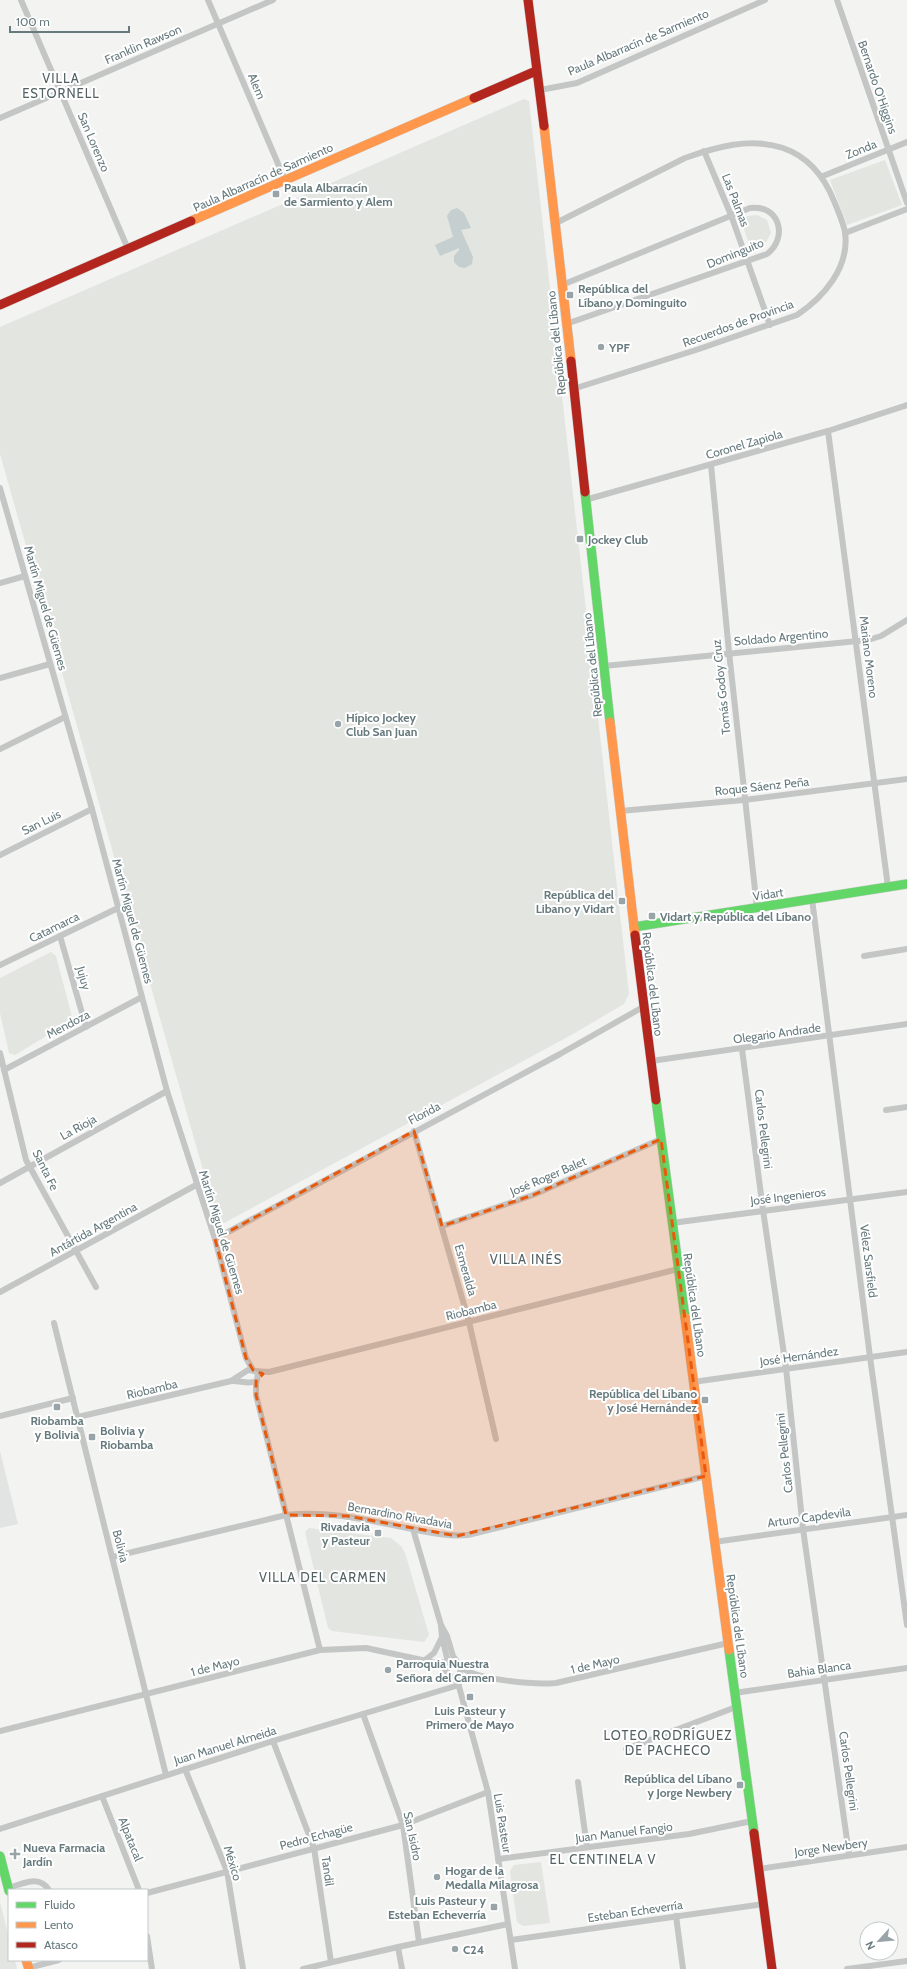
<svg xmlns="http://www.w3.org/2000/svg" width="907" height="1969" viewBox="0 0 907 1969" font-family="Cabin,sans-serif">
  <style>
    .built { fill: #e2e3e3 }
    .green { fill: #e2e5e0 }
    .water { fill: #c5cfcf }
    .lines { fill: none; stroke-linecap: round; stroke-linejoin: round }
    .fast-casing { stroke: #cecfcf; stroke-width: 10 }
    .slow-casing { stroke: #cecfcf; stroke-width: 10 }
    .jam-casing { stroke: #cecfcf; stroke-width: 10 }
    .street { stroke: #c4c6c6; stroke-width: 6 }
    .fast { stroke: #63d668; stroke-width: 9 }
    .slow { stroke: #ff974d; stroke-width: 9 }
    .jam { stroke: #b3261e; stroke-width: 9 }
    .marked { fill: #e8590c; fill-opacity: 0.2; stroke: #e8590c; stroke-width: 3; stroke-dasharray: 8 5; stroke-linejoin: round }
    .poi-dot { fill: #98a4a7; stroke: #fff; stroke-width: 1.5 }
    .labels { text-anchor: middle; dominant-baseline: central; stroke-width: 4; stroke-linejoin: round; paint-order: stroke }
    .street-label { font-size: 12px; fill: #677a7e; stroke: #fff }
    .poi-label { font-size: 12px; font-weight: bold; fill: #677a7e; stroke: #fff; text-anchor: start }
    .neighbourhood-label { font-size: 13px; letter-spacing: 1px; fill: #546264; stroke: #fff }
  </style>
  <rect width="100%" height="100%" fill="#f3f3f2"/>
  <!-- built -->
  <polygon class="built" points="0,1451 18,1524 0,1528"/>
  <!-- green -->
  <g class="green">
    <polygon points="524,99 529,101 629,994 624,1004 573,1034 224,1223 218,1220 199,1156 0,454 0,327"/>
    <polygon points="885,160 902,205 847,225 830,180"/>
    <polygon points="757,215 767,220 771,233 766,242 751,250 740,217"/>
    <polygon points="51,952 56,956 72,1017 71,1021 15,1055 9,1053 0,1013 0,978"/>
    <polygon points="309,1528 391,1538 402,1547 406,1556 429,1635 424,1642 332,1631 328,1628 305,1532"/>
    <polygon points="541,1862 550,1923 523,1926 517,1922 510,1871 514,1865"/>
    <polygon points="0,1902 9,1938 9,1960 15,1960 17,1969 0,1969"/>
  </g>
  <!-- water -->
  <polygon class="water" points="457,208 464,213 471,228 461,230 473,257 472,264 465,268 459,267 454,262 454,256 459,250 459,248 440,256 435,245 453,237 447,216 451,210"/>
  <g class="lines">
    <!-- fast casing -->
    <g class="fast-casing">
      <g id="fast">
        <polyline points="585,492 610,722"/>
        <polyline points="634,927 907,884"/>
        <polyline points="656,1100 685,1317"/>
        <polyline points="729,1650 754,1833"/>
        <polyline points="0,1856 9,1891"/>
      </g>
    </g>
    <!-- slow casing -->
    <g class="slow-casing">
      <g id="slow">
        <polyline points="544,126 571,361"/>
        <polyline points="191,221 474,98"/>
        <polyline points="610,722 635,935"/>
        <polyline points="685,1317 729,1650"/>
        <polyline points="26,1960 29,1969"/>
      </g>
    </g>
    <!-- jam casing -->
    <g class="jam-casing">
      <g id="jam">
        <polyline points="528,0 544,126"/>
        <polyline points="474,98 536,71"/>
        <polyline points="0,305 191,221"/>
        <polyline points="571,361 585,492"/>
        <polyline points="635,935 656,1100"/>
        <polyline points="754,1833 772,1969"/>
      </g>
    </g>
    <!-- street -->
    <g class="street">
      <polyline points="21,0 128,249"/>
      <polyline points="208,0 285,180"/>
      <polyline points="837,0 907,203"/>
      <polyline points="540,90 577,83 765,0"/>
      <polyline points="0,118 273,0"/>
      <polyline points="704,151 731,215 770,325"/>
      <polyline points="823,176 907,142"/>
      <path d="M556,223L685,158C716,147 750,137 783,148C809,157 824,176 834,201C838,211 843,222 845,232C850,267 824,297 797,315L699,349L573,389"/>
      <polyline points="845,233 907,209"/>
      <path d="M562,285L750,208C779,204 789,237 767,254L566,324"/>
      <polyline points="828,431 888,887"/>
      <polyline points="711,465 729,652 757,908"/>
      <polyline points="0,488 92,809 167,1091 215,1239 246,1358 253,1370"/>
      <polyline points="585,500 828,431 907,405"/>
      <polyline points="0,583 25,576"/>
      <polyline points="604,666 868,640 881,636 907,620"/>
      <polyline points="0,678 50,664"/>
      <polyline points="0,749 65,717"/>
      <polyline points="620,811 744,800 907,779"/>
      <polyline points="0,855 92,809"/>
      <polyline points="812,899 870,1357 907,1625"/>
      <polyline points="60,936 86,1027"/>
      <polyline points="864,956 907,949"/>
      <polyline points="0,965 118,908"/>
      <polyline points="742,1049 763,1210 786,1368 803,1529 849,1854"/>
      <polyline points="0,1053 26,1160 96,1287"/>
      <polyline points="651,1061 907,1024"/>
      <polyline points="4,1070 142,997"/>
      <polyline points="886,1110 907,1107"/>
      <polyline points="414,1131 469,1322 496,1439"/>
      <polyline points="0,1183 167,1091"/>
      <polyline points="672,1223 907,1192"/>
      <polyline points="442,1226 533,1195 661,1139"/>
      <polyline points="215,1239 560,1054 643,1007"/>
      <polyline points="0,1292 196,1185"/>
      <polyline points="54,1323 166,1775"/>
      <polyline points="255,1371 269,1372 678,1269"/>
      <polyline points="231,1381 248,1370 255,1371 258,1374 256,1384 256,1395 320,1650"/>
      <polyline points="693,1382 907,1352"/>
      <polyline points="0,1416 73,1398"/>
      <path d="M78,1417L231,1381C239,1380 249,1385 256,1381"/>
      <polyline points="413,1529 441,1625 447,1636 453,1656 461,1667 458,1683 488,1792 515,1969"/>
      <polyline points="714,1542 907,1515"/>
      <path d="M112,1557L286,1515C327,1510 367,1520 407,1528C427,1532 447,1537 468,1535L706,1476"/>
      <polyline points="441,1626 442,1637 448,1662"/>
      <polyline points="425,1660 434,1653 442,1637"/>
      <polyline points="449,1662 445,1670 458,1683"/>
      <path d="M461,1667C477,1680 535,1685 556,1683L728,1643"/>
      <polyline points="734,1693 907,1668"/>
      <polyline points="363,1714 403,1825 419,1942"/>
      <polyline points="0,1731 320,1650 366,1648 436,1663 448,1662"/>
      <polyline points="273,1741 314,1848 331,1962"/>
      <polyline points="626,1749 736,1707"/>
      <polyline points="185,1769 227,1871 243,1969"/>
      <polyline points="578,1782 587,1847"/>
      <polyline points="102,1796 139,1890"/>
      <polyline points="0,1829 273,1741 459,1685"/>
      <polyline points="498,1859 689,1834 752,1821"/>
      <polyline points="759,1869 907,1847"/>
      <path d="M8,1888C23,1884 39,1874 49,1890"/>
      <polyline points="147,1893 403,1825 488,1792"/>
      <polyline points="676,1916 683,1969"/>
      <polyline points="147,1936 152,1969"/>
      <polyline points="511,1940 764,1904"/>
      <polyline points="398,1947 402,1969"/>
      <polyline points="28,1968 59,1960"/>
      <polyline points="303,1969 398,1947 508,1924"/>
      <polyline points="847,1969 907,1961"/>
    </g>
    <!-- fast -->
    <use href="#fast" class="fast"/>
    <!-- slow -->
    <use href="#slow" class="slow"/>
    <!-- jam -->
    <use href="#jam" class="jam"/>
  </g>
  <!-- marked area -->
  <path class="marked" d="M414,1131L442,1226L533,1195L661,1139L706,1476L457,1536L347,1516L286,1515L256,1395V1381L263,1374L253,1370L246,1358L215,1239Z"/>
  <!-- markers -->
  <g class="poi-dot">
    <rect x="272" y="190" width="8" height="8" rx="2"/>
    <rect x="566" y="291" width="8" height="8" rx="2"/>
    <circle cx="601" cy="347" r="4"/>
    <rect x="576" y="535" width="8" height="8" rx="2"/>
    <circle cx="338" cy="724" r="4"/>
    <rect x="618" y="897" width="8" height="8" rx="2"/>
    <rect x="648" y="912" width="8" height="8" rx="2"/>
    <rect x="701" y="1396" width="8" height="8" rx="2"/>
    <rect x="53" y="1403" width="8" height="8" rx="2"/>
    <rect x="88" y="1433" width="8" height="8" rx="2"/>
    <rect x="374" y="1529" width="8" height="8" rx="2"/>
    <circle cx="388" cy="1670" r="4"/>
    <rect x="466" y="1693" width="8" height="8" rx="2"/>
    <rect x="736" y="1781" width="8" height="8" rx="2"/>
    <path d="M13 1848h4v4h4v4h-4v4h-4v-4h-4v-4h4z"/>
    <circle cx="437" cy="1877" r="4"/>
    <rect x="490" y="1903" width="8" height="8" rx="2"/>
    <circle cx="455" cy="1949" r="4"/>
  </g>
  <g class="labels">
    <!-- street labels -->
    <g class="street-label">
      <text transform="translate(638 42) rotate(-23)">Paula Albarracín de Sarmiento</text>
      <text transform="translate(143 44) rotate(-23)">Franklin Rawson</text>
      <text transform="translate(257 86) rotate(67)">Alem</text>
      <text transform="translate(878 87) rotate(71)">Bernardo O'Higgins</text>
      <text transform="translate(94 142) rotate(67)">San Lorenzo</text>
      <text transform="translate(861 149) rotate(-22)">Zonda</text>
      <text transform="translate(263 177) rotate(-24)">Paula Albarracín de Sarmiento</text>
      <text transform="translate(736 200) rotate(69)">Las Palmas</text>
      <text transform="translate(735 253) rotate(-22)">Dominguito</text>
      <text transform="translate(738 323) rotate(-20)">Recuerdos de Provincia</text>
      <text transform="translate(556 343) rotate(-96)">República del Líbano</text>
      <text transform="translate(744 444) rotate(-16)">Coronel Zapiola</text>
      <text transform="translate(46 608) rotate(74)">Martín Miguel de Güemes</text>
      <text transform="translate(781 637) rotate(-5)">Soldado Argentino</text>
      <text transform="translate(869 657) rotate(83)">Mariano Moreno</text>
      <text transform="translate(592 665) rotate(-96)">República del Líbano</text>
      <text transform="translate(721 687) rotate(-96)">Tomás Godoy Cruz</text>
      <text transform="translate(762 786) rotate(-6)">Roque Sáenz Peña</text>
      <text transform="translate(41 822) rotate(-26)">San Luis</text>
      <text transform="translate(768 894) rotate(-9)">Vidart</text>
      <text transform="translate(133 921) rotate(75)">Martín Miguel de Güemes</text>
      <text transform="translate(54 927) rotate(-26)">Catamarca</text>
      <text transform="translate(84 978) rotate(74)">Jujuy</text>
      <text transform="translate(653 984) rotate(83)">República del Líbano</text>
      <text transform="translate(68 1024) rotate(-28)">Mendoza</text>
      <text transform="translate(777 1033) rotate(-8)">Olegario Andrade</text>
      <text transform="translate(424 1113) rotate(-28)">Florida</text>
      <text transform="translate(78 1127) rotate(-29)">La Rioja</text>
      <text transform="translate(764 1129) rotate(83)">Carlos Pellegrini</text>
      <text transform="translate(46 1170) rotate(64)">Santa Fe</text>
      <text transform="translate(548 1176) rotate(-23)">José Roger Balet</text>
      <text transform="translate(788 1196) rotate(-7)">José Ingenieros</text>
      <text transform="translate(93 1229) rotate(-29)">Antártida Argentina</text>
      <text transform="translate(222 1232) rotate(73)">Martín Miguel de Güemes</text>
      <text transform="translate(869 1261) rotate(83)">Vélez Sarsfield</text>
      <text transform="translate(466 1270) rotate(74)">Esmeralda</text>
      <text transform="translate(695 1305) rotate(82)">República del Líbano</text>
      <text transform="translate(471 1310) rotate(-14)">Riobamba</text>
      <text transform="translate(799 1356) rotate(-8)">José Hernández</text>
      <text transform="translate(152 1389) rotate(-13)">Riobamba</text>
      <text transform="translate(784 1453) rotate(-96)">Carlos Pellegrini</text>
      <text transform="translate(400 1515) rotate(10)">Bernardino Rivadavia</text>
      <text transform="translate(809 1517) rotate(-8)">Arturo Capdevila</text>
      <text transform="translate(121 1546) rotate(76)">Bolivia</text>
      <text transform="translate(738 1626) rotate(82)">República del Líbano</text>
      <text transform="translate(595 1664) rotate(-13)">1 de Mayo</text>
      <text transform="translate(215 1666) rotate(-14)">1 de Mayo</text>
      <text transform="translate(819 1669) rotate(-8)">Bahia Blanca</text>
      <text transform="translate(225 1745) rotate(-17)">Juan Manuel Almeida</text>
      <text transform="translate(849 1771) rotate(82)">Carlos Pellegrini</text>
      <text transform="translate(503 1823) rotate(81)">Luis Pasteur</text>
      <text transform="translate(624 1832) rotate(-7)">Juan Manuel Fangio</text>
      <text transform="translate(316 1836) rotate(-15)">Pedro Echagüe</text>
      <text transform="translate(413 1836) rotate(78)">San Isidro</text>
      <text transform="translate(131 1839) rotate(68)">Alpatacal</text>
      <text transform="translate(831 1847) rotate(-8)">Jorge Newbery</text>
      <text transform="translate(233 1863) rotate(73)">México</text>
      <text transform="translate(328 1871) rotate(82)">Tandil</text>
      <text transform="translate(635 1911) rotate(-8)">Esteban Echeverría</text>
    </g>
    <!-- poi labels -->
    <g class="poi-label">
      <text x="284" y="187">Paula Albarracín<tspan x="284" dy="14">de Sarmiento y Alem</tspan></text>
      <text x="578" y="288">República del<tspan x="578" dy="14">Líbano y Dominguito</tspan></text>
      <text x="609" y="347">YPF</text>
      <text x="588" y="539">Jockey Club</text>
      <text x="346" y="717">Hípico Jockey<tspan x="346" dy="14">Club San Juan</tspan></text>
      <text x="614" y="894" text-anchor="end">República del<tspan x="614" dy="14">Libano y Vidart</tspan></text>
      <text x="660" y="916">Vidart y República del Líbano</text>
      <text x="697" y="1393" text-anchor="end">República del Líbano<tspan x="697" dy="14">y José Hernández</tspan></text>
      <text x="57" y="1420" text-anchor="middle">Riobamba<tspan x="57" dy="14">y Bolivia</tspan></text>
      <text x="100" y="1430">Bolivia y<tspan x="100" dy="14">Riobamba</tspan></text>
      <text x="370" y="1526" text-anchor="end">Rivadavia<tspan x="370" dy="14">y Pasteur</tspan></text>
      <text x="396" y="1663">Parroquia Nuestra<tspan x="396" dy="14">Señora del Carmen</tspan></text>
      <text x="470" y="1710" text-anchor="middle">Luis Pasteur y<tspan x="470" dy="14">Primero de Mayo</tspan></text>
      <text x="732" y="1778" text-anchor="end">República del Líbano<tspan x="732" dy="14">y Jorge Newbery</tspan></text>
      <text x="23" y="1847">Nueva Farmacia<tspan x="23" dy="14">Jardín</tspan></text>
      <text x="445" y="1870">Hogar de la<tspan x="445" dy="14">Medalla Milagrosa</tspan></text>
      <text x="486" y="1900" text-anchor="end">Luis Pasteur y<tspan x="486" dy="14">Esteban Echeverría</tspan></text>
      <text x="463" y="1949">C24</text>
    </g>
    <!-- neighbourhood labels -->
    <g class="neighbourhood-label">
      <text x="61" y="78">VILLA<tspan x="61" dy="15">ESTORNELL</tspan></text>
      <text x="526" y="1259">VILLA INÉS</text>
      <text x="323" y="1577">VILLA DEL CARMEN</text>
      <text x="668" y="1735">LOTEO RODRÍGUEZ<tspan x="668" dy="15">DE PACHECO</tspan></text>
      <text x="603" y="1859">EL CENTINELA V</text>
    </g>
  </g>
  <!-- legend -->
  <rect x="8" y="1889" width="140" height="72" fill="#ffffff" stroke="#c2cacb"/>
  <rect x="16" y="1902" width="20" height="6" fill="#63d668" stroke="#c2cacb"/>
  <text x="44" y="1909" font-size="12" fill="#677a7e">Fluido</text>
  <rect x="16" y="1922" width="20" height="6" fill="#ff974d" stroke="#c2cacb"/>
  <text x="44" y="1929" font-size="12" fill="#677a7e">Lento</text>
  <rect x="16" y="1942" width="20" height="6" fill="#b3261e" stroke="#c2cacb"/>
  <text x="44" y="1949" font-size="12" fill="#677a7e">Atasco</text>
  <!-- north arrow -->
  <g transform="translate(879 1941) rotate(243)"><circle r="19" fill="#ffffff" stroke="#c2cacb"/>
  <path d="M0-3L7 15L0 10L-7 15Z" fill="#98a4a7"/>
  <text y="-6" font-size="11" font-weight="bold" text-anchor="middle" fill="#677a7e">N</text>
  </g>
  <!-- scale -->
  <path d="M10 26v6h119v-6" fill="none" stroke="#677a7e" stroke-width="2"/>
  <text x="16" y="26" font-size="12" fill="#677a7e" stroke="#ffffff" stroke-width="3" paint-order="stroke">100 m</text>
</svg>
